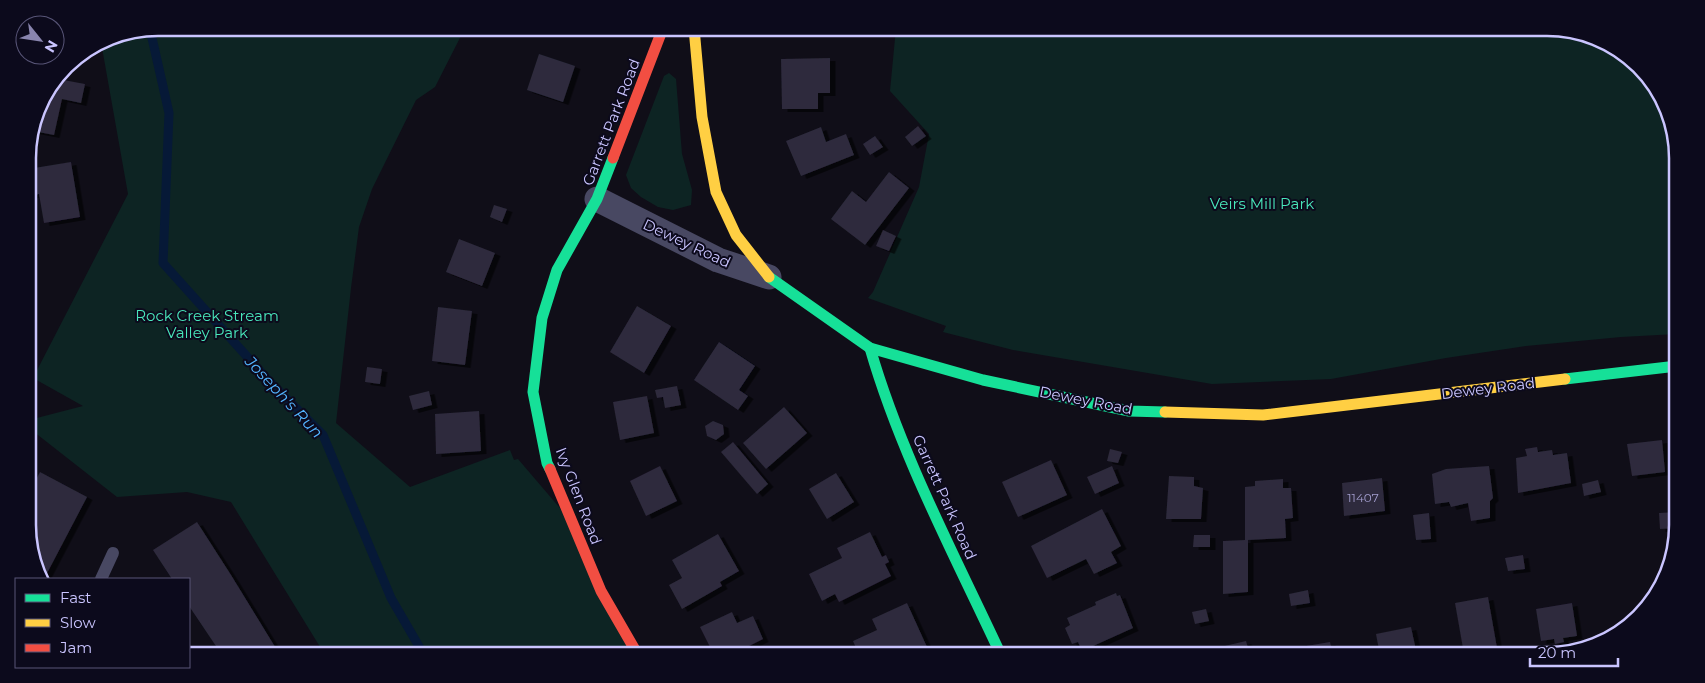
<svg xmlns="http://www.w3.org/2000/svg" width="1705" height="683" viewBox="0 0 1705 683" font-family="Montserrat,sans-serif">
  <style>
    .green { fill: #0d2423 }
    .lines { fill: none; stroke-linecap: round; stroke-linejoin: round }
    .stream { stroke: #061937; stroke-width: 9 }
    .building { fill: #2d2a3c; filter: url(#shadow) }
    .lane { stroke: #484862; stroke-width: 12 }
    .street { stroke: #484862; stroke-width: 25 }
    .fast { stroke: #16e098; stroke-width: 11 }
    .slow { stroke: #ffcf43; stroke-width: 11 }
    .jam { stroke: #f24e42; stroke-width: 11 }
    .labels { text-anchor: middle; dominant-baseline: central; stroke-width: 4; stroke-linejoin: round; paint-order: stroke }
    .number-label { font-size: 12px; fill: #a39ece }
    .street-label { font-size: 15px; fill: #cac5ff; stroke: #0c0a1c }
    .park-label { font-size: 15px; fill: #49e7bb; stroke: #0c0a1c }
    .water-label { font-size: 16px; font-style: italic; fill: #53b5ff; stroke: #0c0a1c }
    .rim { fill: none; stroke: #cac5ff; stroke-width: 2.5 }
  </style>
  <defs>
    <filter id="shadow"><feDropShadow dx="5.5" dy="3" stdDeviation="0" flood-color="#0009"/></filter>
  </defs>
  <rect width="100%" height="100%" fill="#100e18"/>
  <!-- green -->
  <g class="green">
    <polygon points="158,28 465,28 435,87 416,100 372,189 359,227 351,288 336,423 410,487 510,450 514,460 518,459 571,521 638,655 325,655 231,502 187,492 117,497 29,428 29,420 83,406 33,378 128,194 101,42 109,37"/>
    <polygon points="896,28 1547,28 1589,35 1645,72 1676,141 1677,334 1621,337 1526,346 1446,358 1331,379 1212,384 1013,350 943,332 946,326 868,298 873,292 919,187 929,134 890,91"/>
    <polygon points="669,73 676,79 682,154 692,190 691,205 673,210 658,207 641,197 631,188 626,175 664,76"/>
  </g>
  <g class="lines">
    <!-- stream -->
    <polyline class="stream" points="150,29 169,113 163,263 269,381 323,435 391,598 424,655"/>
  </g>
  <!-- building -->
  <g class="building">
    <polygon points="539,54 575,66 563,102 527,90"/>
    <polygon points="830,58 830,93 818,93 818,109 782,109 781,59"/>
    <polygon points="58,79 85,84 81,103 62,99 54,135 33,131 41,101"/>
    <polygon points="918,126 926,136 912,146 905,137"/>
    <polygon points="821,127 826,142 846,134 854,155 801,176 786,141"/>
    <polygon points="875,136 883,147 870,155 863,144"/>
    <polygon points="71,162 80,217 44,223 39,194 28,196 28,169"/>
    <polygon points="889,172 909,188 865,245 831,219 852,191 866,202"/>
    <polygon points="494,205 507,209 502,222 490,217"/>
    <polygon points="883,230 896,236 889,251 876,246"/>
    <polygon points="459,239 495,253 482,286 446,272"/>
    <polygon points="637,306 671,326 644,373 610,352"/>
    <polygon points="438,307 472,311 465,365 432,361"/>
    <polygon points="719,342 755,366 739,390 748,396 738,410 694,380"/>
    <polygon points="367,367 382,369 380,384 365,382"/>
    <polygon points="677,386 681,405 665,408 663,397 657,398 655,390"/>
    <polygon points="429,391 432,405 413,410 409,396"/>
    <polygon points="647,396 654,433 620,440 613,402"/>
    <polygon points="784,407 807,433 766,469 743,443"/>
    <polygon points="479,411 481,451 436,454 435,414"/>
    <polygon points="713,421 723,425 724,434 716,440 707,436 705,426"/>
    <polygon points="1662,440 1665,472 1632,476 1627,444"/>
    <polygon points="733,442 768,484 757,494 721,452"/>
    <polygon points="1537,447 1538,452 1552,450 1553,455 1567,453 1571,483 1518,493 1516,458 1527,456 1525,449"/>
    <polygon points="1110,449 1122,452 1118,463 1107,461"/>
    <polygon points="1051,460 1067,495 1018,517 1002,482"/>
    <polygon points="660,466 677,501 646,516 630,481"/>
    <polygon points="1112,466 1119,483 1095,494 1087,477"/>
    <polygon points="1489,466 1493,498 1490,501 1490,518 1471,521 1468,503 1451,507 1449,502 1435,504 1432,474 1446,469"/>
    <polygon points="40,472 87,497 44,579 30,550 30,491"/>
    <polygon points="836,473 854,502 827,519 809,489"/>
    <polygon points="1169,476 1194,477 1194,486 1203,488 1201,519 1166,519"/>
    <polygon points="1382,478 1385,511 1344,516 1342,483"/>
    <polygon points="1283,479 1283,488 1291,488 1293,518 1285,519 1286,538 1248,540 1248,592 1223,594 1223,541 1245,540 1245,487 1255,486 1255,481"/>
    <polygon points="1598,480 1601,492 1584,496 1582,484"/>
    <polygon points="1102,509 1121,546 1111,552 1117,563 1094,574 1086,559 1047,578 1031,546"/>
    <polygon points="1677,512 1677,528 1660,529 1659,513"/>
    <polygon points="1429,513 1431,539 1416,540 1413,515"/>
    <polygon points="197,522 231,575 280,655 222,655 189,606 189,579 172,579 153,550"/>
    <polygon points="870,532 882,557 886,555 889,562 885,564 891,576 839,602 835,594 822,601 809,574 842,558 837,548"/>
    <polygon points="718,534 739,571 720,582 722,586 682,609 669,585 682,578 672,560"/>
    <polygon points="1194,535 1210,535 1210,547 1193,547"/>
    <polygon points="1523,555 1525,569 1508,571 1505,558"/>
    <polygon points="1308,590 1310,603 1291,606 1289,594"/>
    <polygon points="1116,593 1117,596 1120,595 1133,628 1082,651 1078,642 1072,644 1065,628 1070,625 1067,618 1096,605 1095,602"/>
    <polygon points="1488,597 1497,648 1464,654 1455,603"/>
    <polygon points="907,603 927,647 910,655 859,655 853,641 877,630 872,619"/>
    <polygon points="1572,603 1577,636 1563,638 1564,642 1555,644 1554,639 1541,641 1536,609"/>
    <polygon points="1206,609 1209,621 1195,624 1192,612"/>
    <polygon points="732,612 737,623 753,616 763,639 745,648 748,655 714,655 700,627"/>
    <polygon points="1411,627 1417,655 1380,655 1376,634"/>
    <polygon points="1246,641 1250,655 1218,655 1216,648"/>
    <polygon points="1330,642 1333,655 1295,655 1294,648"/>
  </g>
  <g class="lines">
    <!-- lane -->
    <polyline class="lane" points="101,579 113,553"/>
    <!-- street -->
    <polyline class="street" points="597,199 718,260 769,277"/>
    <!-- fast -->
    <g class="fast">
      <polyline points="769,277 870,348 983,380 1129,411 1165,412"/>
      <path d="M870,348C901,455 954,554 1001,655"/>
      <polyline points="1565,379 1677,366"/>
      <polyline points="550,469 547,463 533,392 542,318 557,270 597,199 613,158"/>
    </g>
    <!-- slow -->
    <g class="slow">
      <polyline points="694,28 702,117 716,192 736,235 769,277"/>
      <polyline points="1165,412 1263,415 1565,379"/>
    </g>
    <!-- jam -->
    <g class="jam">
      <polyline points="613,158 663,28"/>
      <polyline points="550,469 601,591 638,655"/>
    </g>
  </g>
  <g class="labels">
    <!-- number labels -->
    <g class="number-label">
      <text x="1363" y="497">11407</text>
    </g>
    <!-- street labels -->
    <g class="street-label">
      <text transform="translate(611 122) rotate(-69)">Garrett Park Road</text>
      <text transform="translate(687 243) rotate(25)">Dewey Road</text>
      <text transform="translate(1488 388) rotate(-7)">Dewey Road</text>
      <text transform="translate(1086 400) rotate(11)">Dewey Road</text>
      <text transform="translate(579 496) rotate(69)">Ivy Glen Road</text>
      <text transform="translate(945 497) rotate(66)">Garrett Park Road</text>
    </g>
    <!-- park labels -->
    <g class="park-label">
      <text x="1262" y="203">Veirs Mill Park</text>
      <text x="207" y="315">Rock Creek Stream<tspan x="207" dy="17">Valley Park</tspan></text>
    </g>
    <!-- water labels -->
    <g class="water-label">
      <text transform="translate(284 397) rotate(47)">Joseph's Run</text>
    </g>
  </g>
  <!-- crop -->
  <path d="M0 0H1705V683H0ZM158 36H1547A122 122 0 0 1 1669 158V525A122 122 0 0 1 1547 647H158A122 122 0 0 1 36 525V158A122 122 0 0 1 158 36Z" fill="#0c0a1c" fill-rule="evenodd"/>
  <path class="rim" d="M158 36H1547A122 122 0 0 1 1669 158V525A122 122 0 0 1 1547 647H158A122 122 0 0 1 36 525V158A122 122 0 0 1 158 36Z"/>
  <!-- legend -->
  <rect x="15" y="578" width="175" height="90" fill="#0c0a1c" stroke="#585577"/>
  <rect x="25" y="594" width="25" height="8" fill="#16e098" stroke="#585577"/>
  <text x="60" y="603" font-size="15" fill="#cac5ff">Fast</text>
  <rect x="25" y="619" width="25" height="8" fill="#ffcf43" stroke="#585577"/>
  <text x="60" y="628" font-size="15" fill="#cac5ff">Slow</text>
  <rect x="25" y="644" width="25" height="8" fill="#f24e42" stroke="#585577"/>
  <text x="60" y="653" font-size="15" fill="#cac5ff">Jam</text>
  <!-- north arrow -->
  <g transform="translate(40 40) rotate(120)"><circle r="24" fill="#0c0a1c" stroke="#585577"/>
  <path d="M0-4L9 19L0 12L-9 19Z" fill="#8985ae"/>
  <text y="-8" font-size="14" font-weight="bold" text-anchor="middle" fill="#cac5ff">N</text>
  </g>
  <!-- scale -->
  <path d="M1530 658v8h88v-8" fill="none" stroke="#cac5ff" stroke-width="2.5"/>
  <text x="1538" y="658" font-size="15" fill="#cac5ff" stroke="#0c0a1c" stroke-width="4" paint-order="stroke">20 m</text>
</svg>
